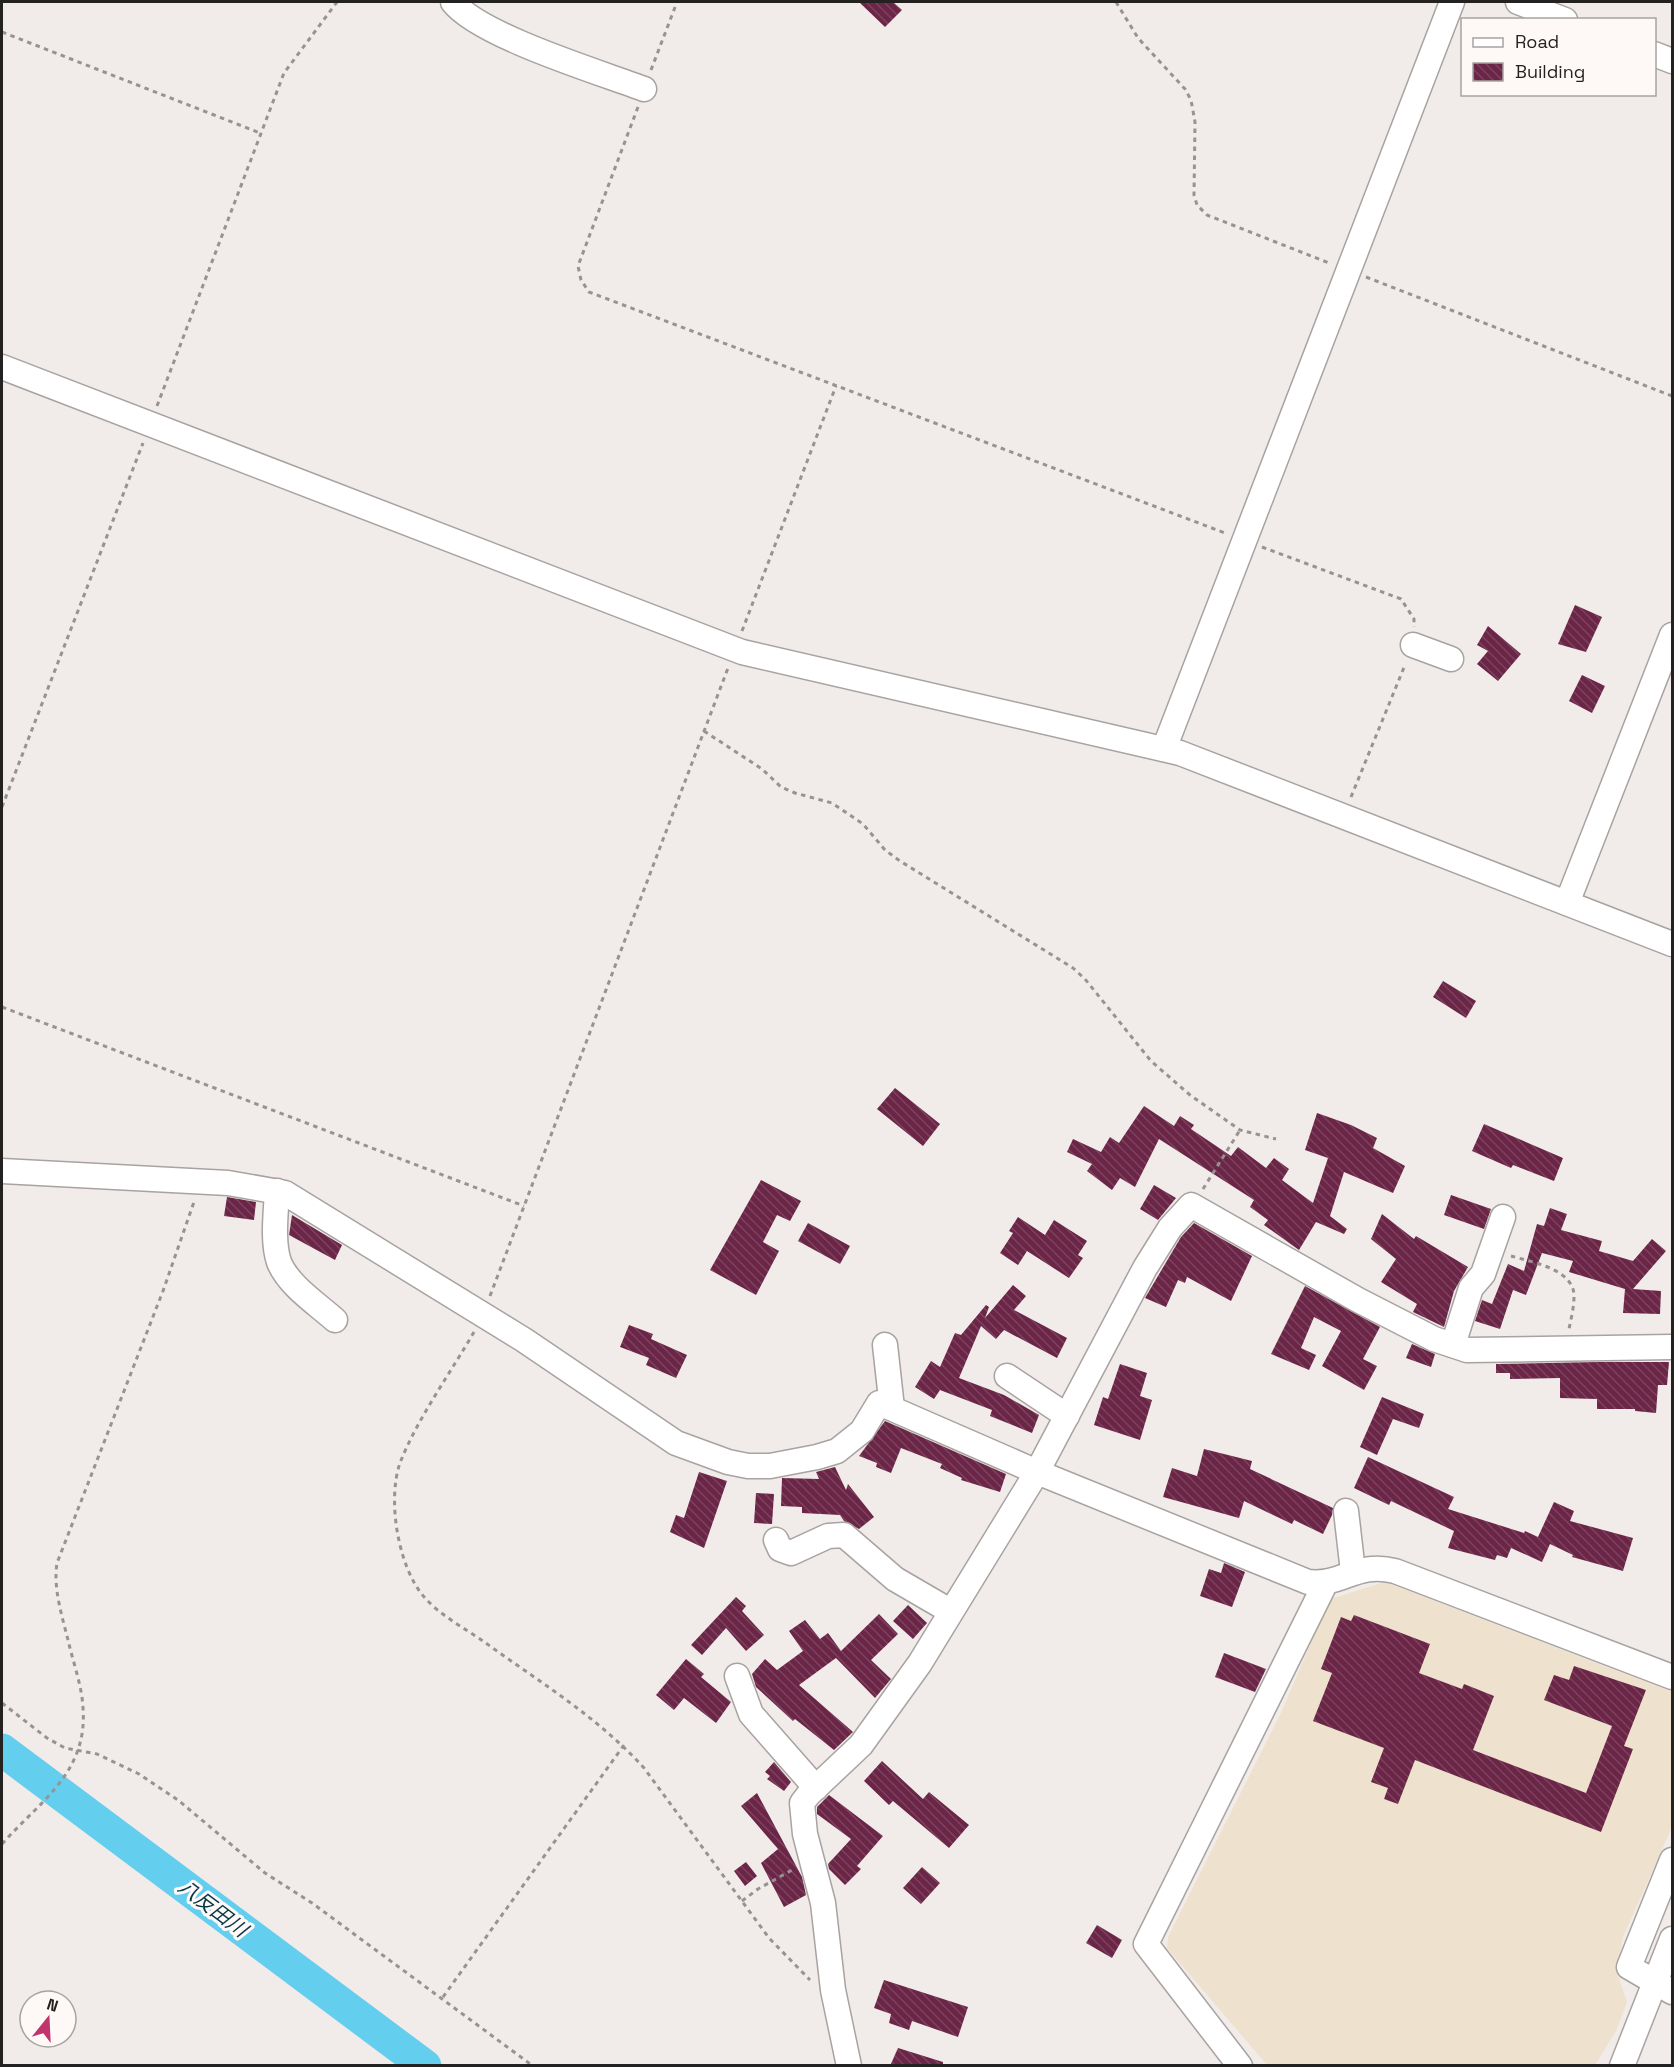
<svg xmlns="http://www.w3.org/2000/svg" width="1674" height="2067" viewBox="0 0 1674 2067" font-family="'Space Grotesk','Noto Sans JP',sans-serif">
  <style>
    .education { fill: #eee1cd }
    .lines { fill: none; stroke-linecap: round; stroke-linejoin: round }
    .river { stroke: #64ceee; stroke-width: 33 }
    .building { fill: url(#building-back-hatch) }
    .minor-casing { stroke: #a8a3a1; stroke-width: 27 }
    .path { stroke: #979391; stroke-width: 3; stroke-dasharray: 4.5 4.5; stroke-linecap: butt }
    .minor { stroke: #fff; stroke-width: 24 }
    .labels { text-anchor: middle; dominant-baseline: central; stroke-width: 6; stroke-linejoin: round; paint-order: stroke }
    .water-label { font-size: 20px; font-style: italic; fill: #053845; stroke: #fef9f7 }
  </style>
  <defs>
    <pattern id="building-back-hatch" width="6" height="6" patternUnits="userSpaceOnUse" patternTransform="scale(1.5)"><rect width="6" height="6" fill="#6b2547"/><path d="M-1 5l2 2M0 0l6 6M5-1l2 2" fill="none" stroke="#7b435e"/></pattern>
  </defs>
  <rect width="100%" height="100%" fill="#f1ece9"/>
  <!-- education -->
  <polygon class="education" points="1385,1582 1672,1692 1672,1827 1623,1937 1616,1970 1627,2002 1616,2031 1595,2065 1267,2065 1167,1948 1168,1937 1280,1715 1330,1599"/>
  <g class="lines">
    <!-- river -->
    <polyline class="river" points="2,1750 425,2066"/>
  </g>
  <!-- building -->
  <g class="building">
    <polygon points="859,2 893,2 902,10 885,27"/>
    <polygon points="1575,605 1602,617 1586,652 1558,644"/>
    <polygon points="1488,626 1521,654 1498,681 1477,664 1488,651 1477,645"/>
    <polygon points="1582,675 1605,686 1592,713 1569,701"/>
    <polygon points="1443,981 1476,1001 1466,1018 1433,997"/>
    <polygon points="895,1088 940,1124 923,1146 877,1109"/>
    <polygon points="1144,1106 1174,1126 1180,1116 1194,1125 1191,1129 1231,1156 1238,1147 1266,1168 1274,1158 1289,1169 1282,1180 1313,1203 1328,1158 1305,1150 1317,1113 1351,1125 1377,1138 1373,1148 1405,1166 1393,1193 1344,1172 1330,1216 1347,1229 1344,1234 1316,1222 1299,1250 1264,1225 1268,1220 1250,1207 1254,1200 1159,1139 1135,1187 1120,1178 1112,1190 1087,1171 1092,1164 1067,1152 1073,1139 1101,1152 1110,1137 1119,1143"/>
    <polygon points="1484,1124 1563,1158 1554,1181 1513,1165 1511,1168 1472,1151"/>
    <polygon points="761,1180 801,1201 790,1221 777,1215 763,1242 779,1251 756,1295 710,1270"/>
    <polygon points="1154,1185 1176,1198 1158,1220 1140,1209"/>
    <polygon points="1451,1195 1491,1209 1484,1229 1444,1215"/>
    <polygon points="227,1197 256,1202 254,1220 224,1216"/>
    <polygon points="1550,1208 1567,1214 1561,1230 1602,1241 1599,1251 1633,1261 1652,1239 1666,1251 1633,1289 1661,1291 1660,1314 1623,1313 1625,1289 1569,1272 1573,1261 1542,1253 1526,1295 1513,1290 1500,1329 1475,1321 1482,1300 1492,1304 1508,1264 1524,1271 1537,1224 1544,1226"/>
    <polygon points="1382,1214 1414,1239 1416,1236 1468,1267 1454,1291 1444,1327 1413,1312 1417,1304 1381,1282 1396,1259 1371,1239"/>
    <polygon points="292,1215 342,1245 335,1260 289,1235"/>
    <polygon points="1018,1217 1045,1235 1054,1220 1087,1241 1078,1255 1083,1258 1069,1278 1027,1251 1018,1265 1000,1253 1013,1233 1009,1231"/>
    <polygon points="808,1223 850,1246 840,1264 798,1241"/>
    <polygon points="1194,1223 1252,1256 1231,1301 1187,1277 1185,1283 1178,1280 1166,1307 1145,1298 1181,1237"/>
    <polygon points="1013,1285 1026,1296 1014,1310 1067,1338 1057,1358 1004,1330 996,1339 981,1326 959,1378 1004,1395 1039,1415 1032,1433 990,1416 992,1410 940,1390 934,1399 915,1387 931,1361 940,1367 955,1333 961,1335 986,1305 989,1307 985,1318"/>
    <polygon points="1305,1286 1380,1327 1363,1359 1377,1366 1364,1390 1322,1366 1341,1331 1314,1317 1301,1348 1316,1355 1309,1370 1271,1354"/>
    <polygon points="629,1325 653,1334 651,1339 687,1355 676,1378 646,1365 649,1358 620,1347"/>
    <polygon points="1412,1344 1435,1354 1431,1367 1406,1358"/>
    <polygon points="1598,1362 1669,1362 1667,1385 1658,1385 1656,1413 1635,1411 1635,1409 1597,1409 1597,1399 1560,1398 1560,1378 1510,1379 1510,1373 1496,1373 1496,1364"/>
    <polygon points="1120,1364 1147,1373 1140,1396 1152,1400 1140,1440 1094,1425 1103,1397 1108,1399"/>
    <polygon points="1382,1397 1424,1414 1419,1428 1393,1419 1377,1455 1360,1447"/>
    <polygon points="885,1421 1006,1474 1000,1492 961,1480 962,1478 940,1468 942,1464 901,1448 891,1473 876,1467 877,1463 859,1456"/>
    <polygon points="1204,1449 1252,1461 1250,1469 1333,1508 1332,1515 1323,1534 1294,1520 1292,1524 1244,1501 1239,1518 1163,1497 1172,1468 1197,1476"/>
    <polygon points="1368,1457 1454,1497 1448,1509 1524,1533 1525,1531 1538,1537 1554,1502 1574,1511 1570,1521 1633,1538 1623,1571 1572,1557 1573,1555 1550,1544 1542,1562 1511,1548 1507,1558 1497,1555 1495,1560 1448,1548 1454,1531 1391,1501 1389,1505 1354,1488"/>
    <polygon points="835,1467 846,1490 848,1484 874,1517 859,1529 844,1521 840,1515 802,1513 802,1507 781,1506 782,1478 819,1479 816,1472"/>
    <polygon points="699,1472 727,1481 704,1548 670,1532 676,1515 684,1518"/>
    <polygon points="756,1493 774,1494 772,1524 754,1523"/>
    <polygon points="1224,1563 1245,1572 1232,1607 1200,1596 1209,1569 1221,1573"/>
    <polygon points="736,1597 746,1606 742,1611 764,1635 746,1651 726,1628 702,1655 691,1645"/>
    <polygon points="908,1605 927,1623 913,1639 893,1621"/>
    <polygon points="879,1614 898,1634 871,1660 891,1679 875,1698 836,1658 799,1685 853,1732 834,1750 795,1719 793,1721 756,1687 752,1674 765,1659 777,1670 803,1651 789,1631 805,1620 820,1639 828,1633 841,1651"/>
    <polygon points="1354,1615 1430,1644 1419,1673 1462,1689 1464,1684 1494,1696 1473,1750 1586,1793 1612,1726 1544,1700 1554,1675 1569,1680 1574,1666 1646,1690 1624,1746 1633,1749 1601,1832 1415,1760 1398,1804 1384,1799 1388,1788 1371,1782 1384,1748 1313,1721 1332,1673 1321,1669 1341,1617 1351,1621"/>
    <polygon points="1224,1653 1266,1669 1255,1692 1215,1677"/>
    <polygon points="686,1659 704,1674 701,1677 731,1702 716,1723 684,1698 674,1710 656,1695"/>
    <polygon points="882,1761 923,1799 929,1792 969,1825 949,1848 893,1801 889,1805 864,1781"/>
    <polygon points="774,1762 791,1782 784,1791 767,1779 770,1776 765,1772"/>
    <polygon points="757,1793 802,1877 806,1895 784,1907 761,1863 778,1849 741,1806"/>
    <polygon points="829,1795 883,1836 857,1866 861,1869 845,1885 829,1869 828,1864 851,1839 817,1814 817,1807"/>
    <polygon points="746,1862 757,1876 745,1886 734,1871"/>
    <polygon points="922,1867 940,1883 921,1904 903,1888"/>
    <polygon points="1097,1925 1122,1940 1112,1958 1086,1943"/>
    <polygon points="884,1980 968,2007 958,2037 912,2021 909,2030 889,2023 891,2014 874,2008"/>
    <polygon points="898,2048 943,2062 943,2066 890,2066"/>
  </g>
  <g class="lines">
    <!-- minor casing -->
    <g class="minor-casing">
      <g id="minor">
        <path d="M453,2C480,36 599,72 644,89"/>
        <polyline points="1518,2 1565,20"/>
        <polyline points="1654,54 1672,61"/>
        <polyline points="2,367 742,652 1180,753 1672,944"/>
        <polyline points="1413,645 1451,659"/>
        <polyline points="1164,749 1452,2"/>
        <polyline points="1567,903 1672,635"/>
        <path d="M2,1171L228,1183L285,1193L524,1340L676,1443L728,1462L748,1466H770L817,1457L837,1451L862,1431L879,1403L1037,1472L1308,1582C1343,1586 1356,1561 1395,1571L1672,1677"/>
        <path d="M277,1191C276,1213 272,1241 279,1262C288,1285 317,1304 335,1320"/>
        <polyline points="885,1345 892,1408"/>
        <polyline points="1453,1345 1471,1288 1483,1274 1503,1217"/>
        <polyline points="1007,1376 1067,1416"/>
        <polyline points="1346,1511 1353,1572"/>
        <polyline points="776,1540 780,1549 791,1553 828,1536 844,1535 895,1579 950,1611"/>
        <polyline points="737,1676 751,1714 816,1788"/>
        <polyline points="1672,1860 1629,1967 1672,1992"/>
        <polyline points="849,2066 833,1990 823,1903 805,1834 802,1803 809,1794 861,1745 920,1663 1037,1472 1145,1268 1170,1228 1191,1205 1358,1300 1434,1339 1467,1350 1672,1347"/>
        <polyline points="1240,2066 1146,1944 1325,1584"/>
        <polyline points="1622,2066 1672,1939"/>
      </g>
    </g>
    <!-- path -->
    <g class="path">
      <polyline points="1116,2 1138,38 1185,89 1191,100 1195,122 1194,195 1197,205 1207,215 1329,263"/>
      <polyline points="2,32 260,133"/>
      <polyline points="651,70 677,2"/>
      <polyline points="638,107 578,266 581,280 589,292 1225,533"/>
      <polyline points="1366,277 1672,396"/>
      <polyline points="157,406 284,73 337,2"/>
      <polyline points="1262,547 1401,599 1414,619 1414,627"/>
      <polyline points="742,631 836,386"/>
      <polyline points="704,731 762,769 781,787 795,793 832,803 863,824 885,850 900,861 1073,968 1085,979 1151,1061 1190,1095 1240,1130 1276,1139"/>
      <polyline points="1351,797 1405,665"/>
      <polyline points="2,807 143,443"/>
      <polyline points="2,1007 524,1206"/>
      <polyline points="1203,1189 1240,1130"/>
      <path d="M1511,1256C1531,1262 1575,1269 1574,1297C1574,1307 1571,1319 1569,1329"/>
      <polyline points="490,1296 728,668"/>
      <path d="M474,1332C451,1372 416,1421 400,1463C387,1500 398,1568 425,1598C440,1615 464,1628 483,1641C538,1681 598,1717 644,1768L769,1938L810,1980"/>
      <polyline points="2,1703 47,1738 65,1748 97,1754 139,1774 178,1800 265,1873 312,1903 533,2066"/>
      <path d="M2,1844C39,1802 88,1773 83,1708C82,1686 73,1662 68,1640C62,1616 53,1588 57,1563L163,1291L194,1202"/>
      <polyline points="742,1901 758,1889 792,1870"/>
      <polyline points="443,1997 624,1745"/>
    </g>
    <!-- minor -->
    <use href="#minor" class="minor"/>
  </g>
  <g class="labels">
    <!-- water labels -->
    <g class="water-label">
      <text transform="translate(213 1908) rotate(37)">八反田川</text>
    </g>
  </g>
  <!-- border -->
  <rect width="1674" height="2067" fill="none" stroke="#232221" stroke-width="6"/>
  <!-- legend -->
  <rect x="1461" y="18" width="195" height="78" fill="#fef9f7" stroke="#a6a3a1" stroke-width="1.5"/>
  <rect x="1473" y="38" width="30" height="9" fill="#ffffff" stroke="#a6a3a1" stroke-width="1.5"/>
  <text x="1515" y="48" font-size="18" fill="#232221">Road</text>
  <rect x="1473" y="63" width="30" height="18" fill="url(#building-back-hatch)" stroke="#a6a3a1" stroke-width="1.5"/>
  <text x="1515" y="78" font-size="18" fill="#232221">Building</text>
  <!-- north arrow -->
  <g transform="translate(48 2019) rotate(18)"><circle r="28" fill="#fef9f7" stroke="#a6a3a1" stroke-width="1.5"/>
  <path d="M0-4.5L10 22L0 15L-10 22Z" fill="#c0356d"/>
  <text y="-9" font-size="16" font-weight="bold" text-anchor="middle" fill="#232221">N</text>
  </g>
</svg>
